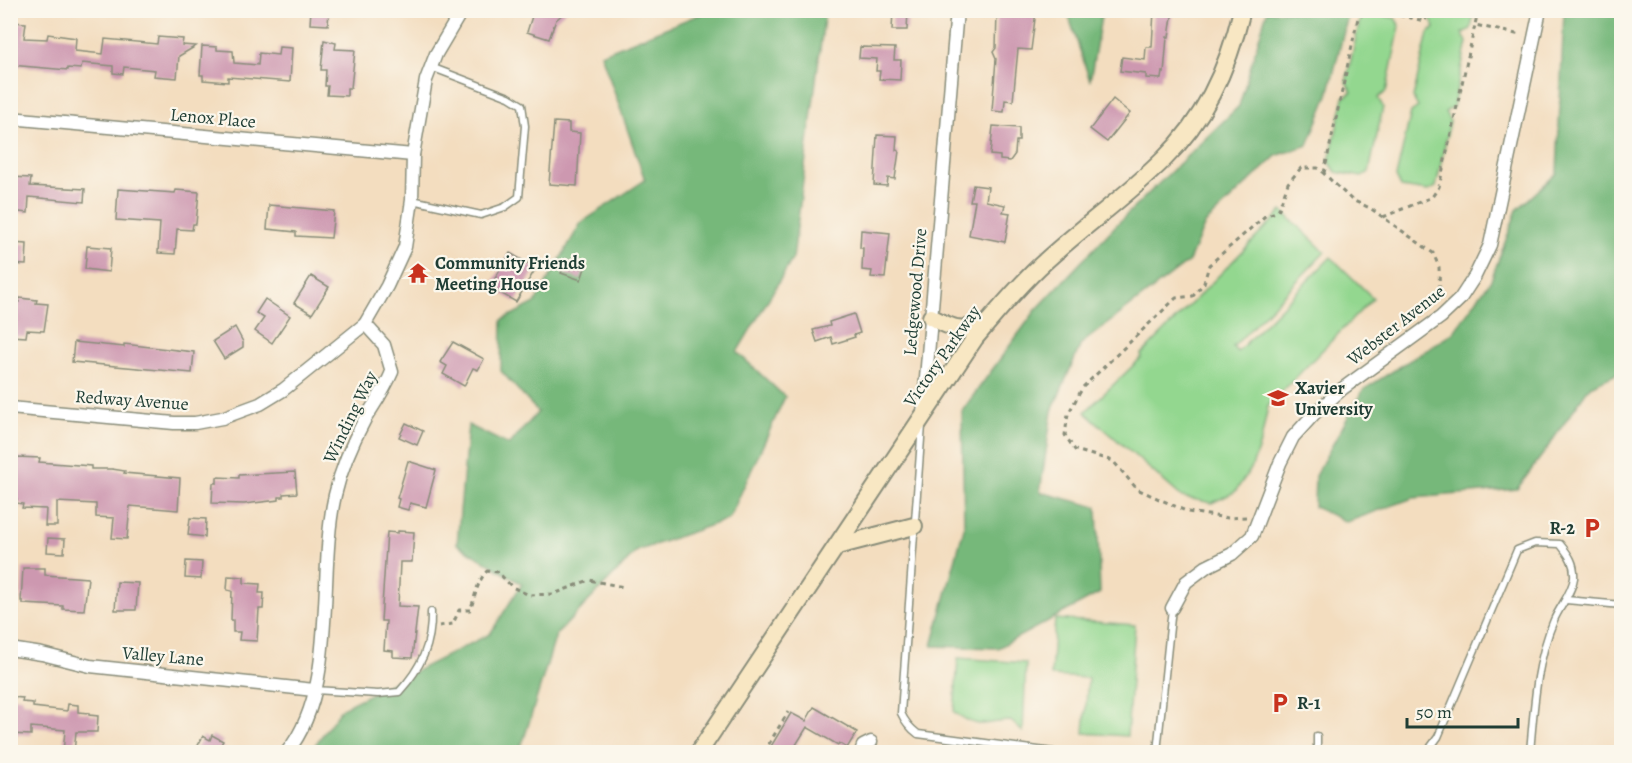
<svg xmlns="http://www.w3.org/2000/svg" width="1632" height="763" viewBox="0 0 1632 763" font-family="Alegreya,serif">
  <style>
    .green { fill: #93d78f; stroke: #598a62; stroke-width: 1.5 }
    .forest { fill: #76b87a; stroke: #4a7a57; stroke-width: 1.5 }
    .building { fill: #cd98b0 }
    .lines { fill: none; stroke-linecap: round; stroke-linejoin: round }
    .lane-casing { stroke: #898d7a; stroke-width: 9 }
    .street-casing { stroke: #898d7a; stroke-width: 15 }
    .secondary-casing { stroke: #898d7a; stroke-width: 20 }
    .path { stroke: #898d7a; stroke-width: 3; stroke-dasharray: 4.5 4.5; stroke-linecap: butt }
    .lane { stroke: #fff; stroke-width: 6 }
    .street { stroke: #fff; stroke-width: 12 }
    .secondary { stroke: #f8e7c3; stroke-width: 16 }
    .labels { text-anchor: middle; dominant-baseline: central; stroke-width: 4.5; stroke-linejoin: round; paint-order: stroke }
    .street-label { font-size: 18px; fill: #1f3d34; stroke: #fbf7ec }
    .poi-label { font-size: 18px; font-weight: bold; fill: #1f3d34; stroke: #fbf7ec; text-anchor: start }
  </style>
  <rect width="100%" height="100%" fill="#fbf7ec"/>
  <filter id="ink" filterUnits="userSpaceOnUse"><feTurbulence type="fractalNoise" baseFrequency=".0167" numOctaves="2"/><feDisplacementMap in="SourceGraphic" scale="12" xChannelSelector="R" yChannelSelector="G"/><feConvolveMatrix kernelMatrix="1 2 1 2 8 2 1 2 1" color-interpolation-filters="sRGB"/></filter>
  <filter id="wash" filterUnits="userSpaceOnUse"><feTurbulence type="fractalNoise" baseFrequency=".008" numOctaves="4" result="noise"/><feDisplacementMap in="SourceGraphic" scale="24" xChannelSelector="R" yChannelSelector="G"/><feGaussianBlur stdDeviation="1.35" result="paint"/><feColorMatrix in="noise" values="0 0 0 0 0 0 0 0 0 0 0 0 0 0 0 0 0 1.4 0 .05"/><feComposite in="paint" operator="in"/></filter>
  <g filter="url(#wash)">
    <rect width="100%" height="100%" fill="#f3ddbf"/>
    <!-- green -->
    <g class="green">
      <polygon points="1431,11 1474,11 1471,29 1462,33 1467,42 1453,107 1445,112 1450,121 1436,187 1428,191 1401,187 1396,177 1411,112 1418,107 1413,98 1428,33 1435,28 1430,18"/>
      <polygon points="1370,13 1395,18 1400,26 1386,92 1378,98 1383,107 1369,172 1362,177 1336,172 1329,161 1344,97 1352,92 1346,82 1360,19"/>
      <polygon points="1282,211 1325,252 1233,347 1237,352 1331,257 1373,298 1268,406 1261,441 1251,469 1235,492 1212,503 1182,497 1085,412 1142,357 1141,355"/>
      <polygon points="1055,619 1135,625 1127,736 1084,733 1088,678 1051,676"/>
      <path d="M958,658L1026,663L1023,732L1011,721C981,721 982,732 954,712Z"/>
    </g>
    <!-- forest -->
    <g class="forest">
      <polygon points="708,11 825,11 793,258 737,352 785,397 729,519 637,551 556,635 524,739 517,752 310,752 342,708 490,634 522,584 457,544 468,425 509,445 538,412 501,371 502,320 535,303 581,223 645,180 601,54"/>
      <polygon points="1067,11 1102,11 1090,81"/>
      <polygon points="1267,11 1349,11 1328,95 1308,145 1276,156 1205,224 1189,261 1081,344 1052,411 1040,492 1097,507 1100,593 998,648 932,646 964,528 962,411 1036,310 1120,221 1239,106"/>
      <polygon points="1564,11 1621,11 1621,372 1590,386 1543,454 1517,489 1413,498 1347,522 1314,507 1315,476 1363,390 1453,333 1491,280 1517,210 1557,173"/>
    </g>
    <g id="blocks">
      <!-- building -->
      <g class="building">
        <polygon points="311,10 329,10 328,25 310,24"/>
        <polygon points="534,10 567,10 556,20 549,39 527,32"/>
        <polygon points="893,10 908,10 907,30 892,30"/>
        <polygon points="1000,10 1036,11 1031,50 1018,49 1013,101 1005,100 1004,112 992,111 996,59 993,52 996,48 997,13 1000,13"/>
        <polygon points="1154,10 1173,10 1169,37 1167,37 1164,73 1162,72 1161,79 1146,78 1146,74 1120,71 1122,57 1145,60 1146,47 1152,47"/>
        <polygon points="10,22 26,23 24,38 47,39 48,34 76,38 75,51 103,54 105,39 157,44 158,37 183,39 182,45 196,46 179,56 177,78 154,76 155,70 124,67 123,74 113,73 113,66 82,63 81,69 68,68 68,70 10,65"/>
        <polygon points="324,40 336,43 335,49 355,50 351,88 347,88 347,96 327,95 328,86 325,86 326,70 321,70"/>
        <polygon points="202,46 217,47 217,50 233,51 234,63 258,65 259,53 278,55 279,47 292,48 290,82 228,77 228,82 203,80 203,75 200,75"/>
        <polygon points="860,47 895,48 894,60 901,60 900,80 879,79 880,71 876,71 877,59 859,58"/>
        <polygon points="1113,99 1130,113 1107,142 1090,129"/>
        <polygon points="554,122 569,123 569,132 580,133 577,186 549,184"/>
        <polygon points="993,126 1019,128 1019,141 1016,141 1015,154 1010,161 1000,160 1000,156 990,155"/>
        <polygon points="877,135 897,136 896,150 899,151 895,179 888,178 887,186 874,185"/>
        <polygon points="10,177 31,178 30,186 85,189 84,202 29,197 28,213 10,211"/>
        <polygon points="973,185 988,187 986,201 1005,205 1003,212 1010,213 1005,242 969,235 975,201 970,201"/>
        <polygon points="118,189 175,193 176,190 199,192 196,224 193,224 192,230 177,229 175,254 158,253 160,223 116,220"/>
        <polygon points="269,205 334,211 331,238 296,236 296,232 267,229"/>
        <polygon points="861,230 890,233 885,278 871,277 872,271 862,270 863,248 860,248"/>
        <polygon points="10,243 27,244 26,265 10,264"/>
        <polygon points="87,246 111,248 109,272 85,269"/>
        <polygon points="510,253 536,268 516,302 490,287"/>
        <polygon points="566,261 585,268 581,280 561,273"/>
        <polygon points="311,276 329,287 312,314 294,303"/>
        <polygon points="19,298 37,300 36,303 48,304 44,331 27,330 26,337 10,336 10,301 19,302"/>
        <polygon points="265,299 290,316 272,343 255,331 264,318 256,313"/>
        <polygon points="854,314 860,333 854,335 855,337 833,344 831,337 817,342 813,330 830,326 829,322"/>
        <polygon points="235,327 243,342 243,347 224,359 213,341"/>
        <polygon points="74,342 124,347 124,344 194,352 192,373 72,362"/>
        <polygon points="453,342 484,359 478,370 473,368 464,386 443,374 447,366 440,362"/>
        <polygon points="406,423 423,431 417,445 399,437"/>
        <polygon points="16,457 40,458 39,462 91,466 91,469 112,469 125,471 124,473 180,478 178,510 130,506 127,539 112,538 114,518 96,517 96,504 57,502 57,526 45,526 46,509 22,508 23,504 16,503 17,499 10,499 12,463 16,463"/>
        <polygon points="408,461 436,470 426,507 410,503 408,510 397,507 399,499 397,498"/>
        <polygon points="295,472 297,493 283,494 283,497 279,497 279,500 244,504 212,503 213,483 217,483 217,477 239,478 239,475"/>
        <polygon points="190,518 206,519 205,537 188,535"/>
        <polygon points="398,531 414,532 412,562 400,562 398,606 418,607 412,658 393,657 393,651 384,650 386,621 381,621 387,532 398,533"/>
        <polygon points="48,538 65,539 64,553 47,552"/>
        <polygon points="186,561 202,562 201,579 185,578"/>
        <polygon points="23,568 45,568 45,575 88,578 84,610 63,609 63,606 23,604 23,601 21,601"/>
        <polygon points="228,576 244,577 244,583 260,584 259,593 264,593 263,609 259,609 257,641 239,640 240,632 233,632 233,620 231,620 232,591 227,590"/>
        <polygon points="117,582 138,583 136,610 115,610"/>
        <polygon points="10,697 23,698 22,702 33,703 33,707 67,711 68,704 78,705 78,712 89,713 89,715 98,716 97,732 76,732 74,753 63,753 65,730 31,727 31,735 10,734"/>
        <polygon points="814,707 857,732 847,748 839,743 838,745 807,727 791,753 767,753 791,713 806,721"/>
        <polygon points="212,735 223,741 220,746 232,753 194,753 203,736 210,740"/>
      </g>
    </g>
  </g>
  <g filter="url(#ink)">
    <use href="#blocks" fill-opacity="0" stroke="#898d7a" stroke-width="1.5"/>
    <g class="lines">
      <!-- lane casing -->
      <g class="lane-casing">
        <g id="lane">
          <polyline points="412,200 481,215 505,207 519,197 525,126 522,105 509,97 431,67"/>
          <path d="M922,425L901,713C905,722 910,728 918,734L1053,752"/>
          <polyline points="1566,600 1622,605"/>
          <path d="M315,690L378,694L399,692C421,668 432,645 431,612"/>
          <polyline points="1317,736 1317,746 1319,752"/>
          <polyline points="1157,752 1172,608"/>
          <path d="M1427,752L1438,737L1517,550L1535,543L1560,544C1569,555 1575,563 1574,578C1572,593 1560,606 1554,620C1536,662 1534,708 1530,752"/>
        </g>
      </g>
      <!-- street casing -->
      <g class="street-casing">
        <g id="street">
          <polyline points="10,118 413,155"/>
          <polyline points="10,408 174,423 195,423 222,418 260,404 283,390 365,324 387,286 405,247 412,200 413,155 426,80 436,54 462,10"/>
          <polyline points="923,414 957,10"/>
          <polyline points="1172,608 1186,582 1206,567 1232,554 1252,536 1280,463 1293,437 1314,414 1342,389 1441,317 1460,299 1475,276 1490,245 1540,10"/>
          <polyline points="10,649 42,654 90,666 314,690"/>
          <path d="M287,752C339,688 317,574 335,495C341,469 352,443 365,419C375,403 385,389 392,372L384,345L365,324"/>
          <polyline points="861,752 863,746 871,742"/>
        </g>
      </g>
      <!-- secondary casing -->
      <g class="secondary-casing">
        <g id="secondary">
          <path d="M931,317C956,330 960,332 987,323"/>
          <polyline points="837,546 914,526"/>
          <path d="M699,752L975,338C995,314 1016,289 1039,267C1079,229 1125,198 1164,159C1205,119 1229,65 1242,10"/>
        </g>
      </g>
      <!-- path -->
      <g class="path">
        <polyline points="1373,10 1425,21 1428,10"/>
        <polyline points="1478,10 1475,25 1521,35"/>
        <polyline points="1324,173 1358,18 1369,10"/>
        <polyline points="1383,217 1432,197 1439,187 1475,25"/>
        <polyline points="1246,517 1228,518 1188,512 1137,489 1113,461 1075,450 1065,435 1068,414 1083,387 1176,298 1193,296 1204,283 1209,265 1265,216 1278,211 1288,183 1301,168 1318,168 1352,200 1370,208 1433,253 1439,267 1440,300"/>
        <path d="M439,626L453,624L459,610H470C476,596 476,583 487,571L498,572L512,587L529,595L554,594L589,580L624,587"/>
        <polyline points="764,752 788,712"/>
        <polyline points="823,752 838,749 845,752"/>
      </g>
      <!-- lane -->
      <use href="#lane" class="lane"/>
      <!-- street -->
      <use href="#street" class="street"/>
      <!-- secondary -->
      <use href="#secondary" class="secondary"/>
    </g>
  </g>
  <!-- icons -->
  <defs>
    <g id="temple-bare" transform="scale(1.62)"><path d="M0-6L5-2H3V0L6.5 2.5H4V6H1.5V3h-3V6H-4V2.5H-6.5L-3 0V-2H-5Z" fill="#c8321e" stroke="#fbf7ec" stroke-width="2.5" paint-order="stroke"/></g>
    <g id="university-bare" transform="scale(1.62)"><path d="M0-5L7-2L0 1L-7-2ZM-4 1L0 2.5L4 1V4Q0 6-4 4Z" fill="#c8321e" stroke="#fbf7ec" stroke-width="2.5" paint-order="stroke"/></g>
    <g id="parking-bare" transform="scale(1.62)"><path d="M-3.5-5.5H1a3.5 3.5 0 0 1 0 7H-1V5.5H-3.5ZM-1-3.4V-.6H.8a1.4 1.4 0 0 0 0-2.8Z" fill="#c8321e" stroke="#fbf7ec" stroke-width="2.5" paint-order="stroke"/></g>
  </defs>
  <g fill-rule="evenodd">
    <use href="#temple-bare" x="418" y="273"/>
    <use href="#university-bare" x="1278" y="398"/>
    <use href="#parking-bare" x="1592" y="528"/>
    <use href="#parking-bare" x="1280" y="703"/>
  </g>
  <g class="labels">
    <!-- street labels -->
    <g class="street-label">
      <text transform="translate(213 118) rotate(5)">Lenox Place</text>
      <text transform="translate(915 292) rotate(-85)">Ledgewood Drive</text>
      <text transform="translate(1396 325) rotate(-38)">Webster Avenue</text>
      <text transform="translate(942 356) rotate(-55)">Victory Parkway</text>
      <text transform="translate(132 400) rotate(4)">Redway Avenue</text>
      <text transform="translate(350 417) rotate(-64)">Winding Way</text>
      <text transform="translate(163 656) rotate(5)">Valley Lane</text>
    </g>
    <!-- poi labels -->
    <g class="poi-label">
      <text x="435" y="263">Community Friends<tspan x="435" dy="21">Meeting House</tspan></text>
      <text x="1295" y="388">Xavier<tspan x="1295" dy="21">University</tspan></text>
      <text x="1575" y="528" text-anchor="end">R-2</text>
      <text x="1297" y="703">R-1</text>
    </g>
  </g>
  <!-- margin -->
  <rect width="1632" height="763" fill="none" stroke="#fbf7ec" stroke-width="36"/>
  <!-- scale -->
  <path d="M1407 718v9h111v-9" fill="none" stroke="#1f3d34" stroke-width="3"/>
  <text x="1416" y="718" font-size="18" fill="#1f3d34" stroke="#fbf7ec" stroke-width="4.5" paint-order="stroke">50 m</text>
</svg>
